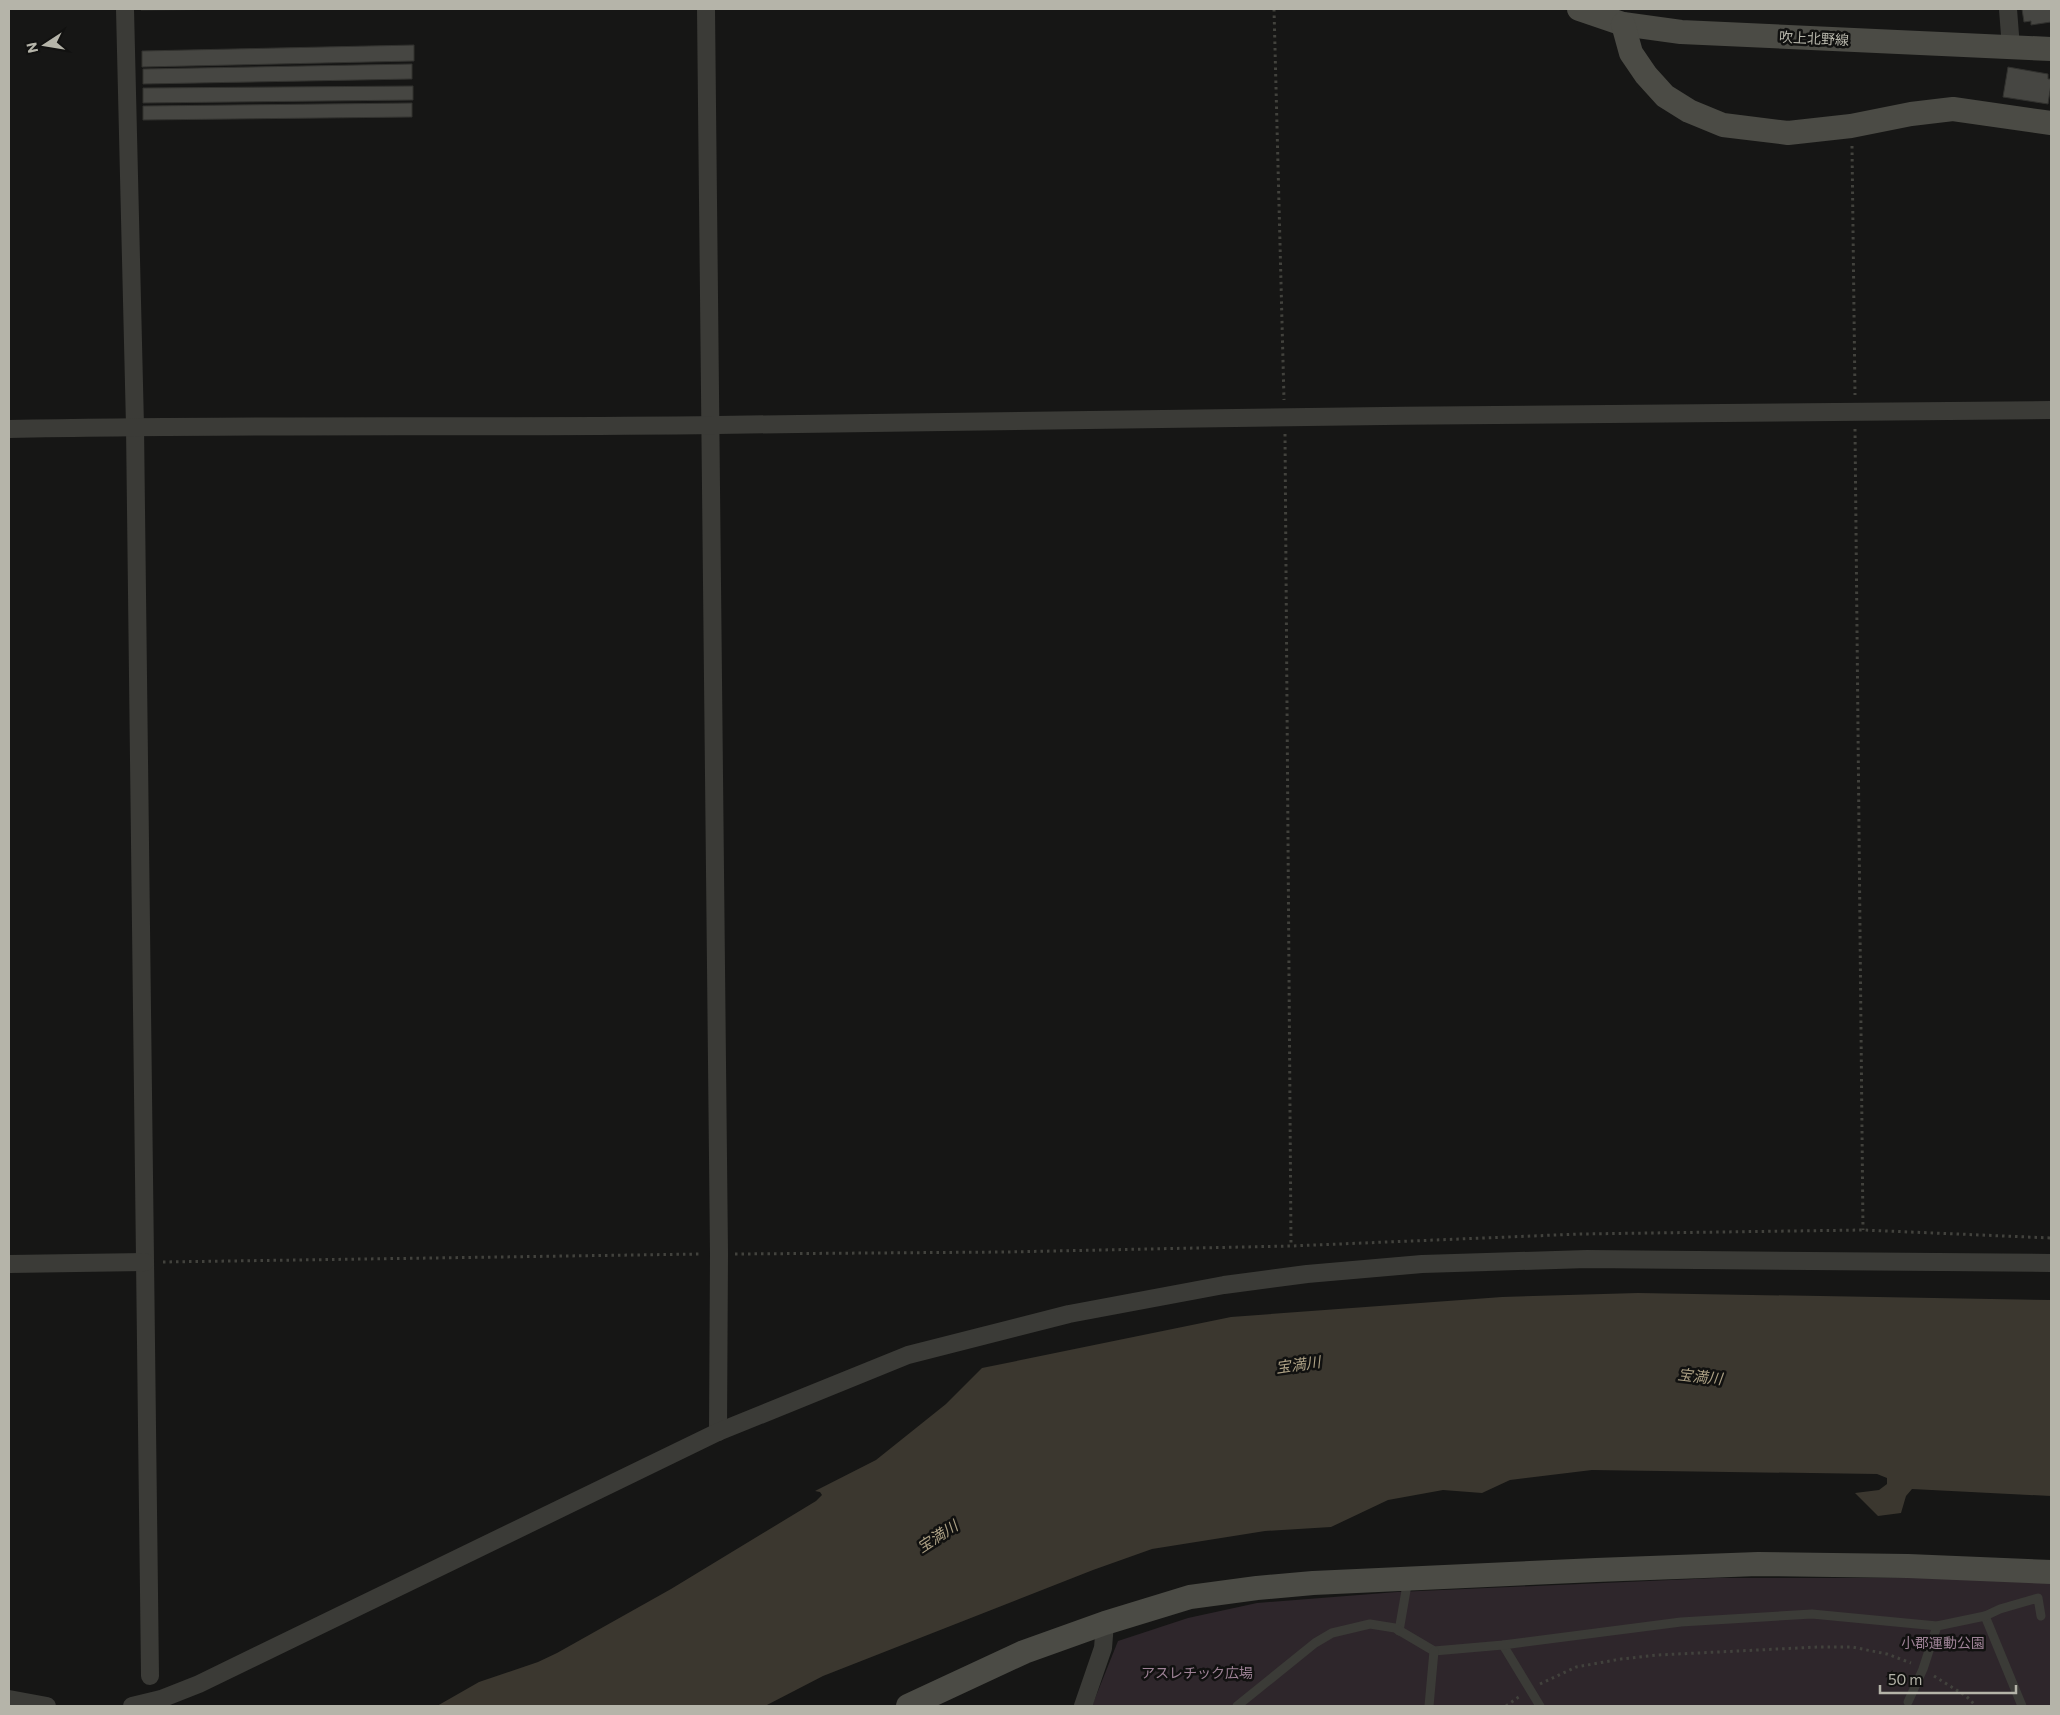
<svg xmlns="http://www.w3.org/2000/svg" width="2060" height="1715" viewBox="0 0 2060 1715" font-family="Commissioner,'Noto Sans JP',sans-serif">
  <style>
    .green { fill: #2e262b }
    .water { fill: #3b372f }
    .building { fill: #464642; stroke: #32322f }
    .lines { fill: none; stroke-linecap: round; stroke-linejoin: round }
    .path { stroke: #42423d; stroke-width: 3; stroke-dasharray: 2.5 4; stroke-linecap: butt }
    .lane { stroke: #3b3b37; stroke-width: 9 }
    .street { stroke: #3b3b37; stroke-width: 18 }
    .secondary { stroke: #4b4b45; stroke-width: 24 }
    .labels { text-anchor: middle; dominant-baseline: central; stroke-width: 5; stroke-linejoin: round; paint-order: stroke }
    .street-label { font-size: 14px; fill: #b5b4a9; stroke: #111110 }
    .park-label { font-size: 14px; fill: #9e8296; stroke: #111110 }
    .water-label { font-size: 15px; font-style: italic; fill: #aca084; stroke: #111110 }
  </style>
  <rect width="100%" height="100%" fill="#161615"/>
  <!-- green -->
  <polygon class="green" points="1716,1578 1924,1578 2051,1581 2051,1706 1092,1706 1118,1641 1188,1618 1257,1603 1397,1592"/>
  <!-- water -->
  <polygon class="water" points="1638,1293 2051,1300 2051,1496 1912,1489 1906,1496 1901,1513 1878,1516 1855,1493 1879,1490 1887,1484 1887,1478 1877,1474 1592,1470 1510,1480 1482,1493 1443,1490 1388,1500 1331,1527 1265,1531 1152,1549 1093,1570 823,1676 765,1706 437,1706 479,1682 538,1662 557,1653 671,1589 816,1501 822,1495 820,1492 815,1491 876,1460 946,1404 982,1368 1231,1317 1502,1297"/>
  <!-- building -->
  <g class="building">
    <polygon points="141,9 258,9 141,10"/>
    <polygon points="2022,9 2051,9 2051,22 2031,25 2031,21 2024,22"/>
    <polygon points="414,45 414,61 142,67 142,51"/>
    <polygon points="412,64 412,79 143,84 143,69"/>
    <polygon points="2008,67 2048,74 2048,79 2051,79 2051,84 2048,104 2003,97"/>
    <polygon points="413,86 413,100 143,103 143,88"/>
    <polygon points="412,103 412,117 143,120 143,106"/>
  </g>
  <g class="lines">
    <!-- path -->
    <g class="path">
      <polyline points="1274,9 1284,400"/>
      <polyline points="1852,146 1855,395"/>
      <polyline points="1855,429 1863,1230"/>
      <polyline points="1285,434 1291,1245"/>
      <polyline points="735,1254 1006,1252 1291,1246 1580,1234 1863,1230 2051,1238"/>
      <polyline points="163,1262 701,1254"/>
      <polyline points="1934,1676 1966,1696 1976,1706"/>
      <polyline points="1540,1684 1576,1667 1621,1659 1658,1655 1818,1647 1852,1647 1887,1654 1911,1663"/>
      <polyline points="1506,1706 1520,1696"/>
    </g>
    <!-- lane -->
    <g class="lane">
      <polyline points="1985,1616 2022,1706"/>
      <polyline points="1399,1631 1408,1579"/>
      <polyline points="1503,1645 1540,1706"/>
      <polyline points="1908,1702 1923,1669 1937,1626"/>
      <polyline points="1237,1706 1315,1643 1332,1633 1370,1624 1395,1628 1434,1651 1503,1645 1681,1622 1812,1614 1937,1626 1985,1616 2000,1609 2038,1598 2041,1616"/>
      <polyline points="1429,1706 1434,1651"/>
    </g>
    <!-- street -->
    <g class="street">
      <polyline points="125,9 135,426 150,1676"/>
      <polyline points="706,9 719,1254 718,1432"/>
      <polyline points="2008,9 2011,48"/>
      <path d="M9,429C245,424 481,428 717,425C1162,420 1606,411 2051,410"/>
      <polyline points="9,1264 145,1262"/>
      <polyline points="9,1699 47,1706"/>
      <polyline points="132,1706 161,1699 199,1684 718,1432 908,1355 1069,1314 1224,1285 1307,1274 1422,1264 1587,1259 2051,1263"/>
      <polyline points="1083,1706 1103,1648 1105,1623"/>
    </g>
    <!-- secondary -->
    <g class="secondary">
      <polyline points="1579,9 1623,24 1681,32 2051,49"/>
      <polyline points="1623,24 1631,53 1646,75 1665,96 1689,111 1723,125 1788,133 1851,126 1911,114 1953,109 2051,123"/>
      <polyline points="908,1706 1024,1652 1105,1623 1190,1597 1257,1588 1313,1583 1596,1570 1758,1564 1908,1566 2051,1572"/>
    </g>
  </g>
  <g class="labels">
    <!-- street labels -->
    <g class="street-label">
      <text transform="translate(1814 38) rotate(3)">吹上北野線</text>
    </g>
    <!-- park labels -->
    <g class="park-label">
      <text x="1943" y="1642">小郡運動公園</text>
      <text x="1197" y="1672">アスレチック広場</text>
    </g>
    <!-- water labels -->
    <g class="water-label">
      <text transform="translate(1298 1364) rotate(-8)">宝満川</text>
      <text transform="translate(1700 1376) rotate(6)">宝満川</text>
      <text transform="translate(937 1536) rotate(-33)">宝満川</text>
    </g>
  </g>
  <!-- border -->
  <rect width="2060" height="1715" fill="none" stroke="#b5b4a9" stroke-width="20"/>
  <!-- north arrow -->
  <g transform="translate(45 45) rotate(258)" stroke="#111110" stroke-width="4" paint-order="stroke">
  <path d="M0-4L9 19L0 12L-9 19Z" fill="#b5b4a9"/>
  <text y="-8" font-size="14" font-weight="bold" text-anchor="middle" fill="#b5b4a9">N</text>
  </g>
  <!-- scale -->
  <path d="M1880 1685v8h136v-8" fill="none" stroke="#b5b4a9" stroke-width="2.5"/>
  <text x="1888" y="1685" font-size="15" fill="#b5b4a9" stroke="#111110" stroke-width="4" paint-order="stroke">50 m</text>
</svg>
